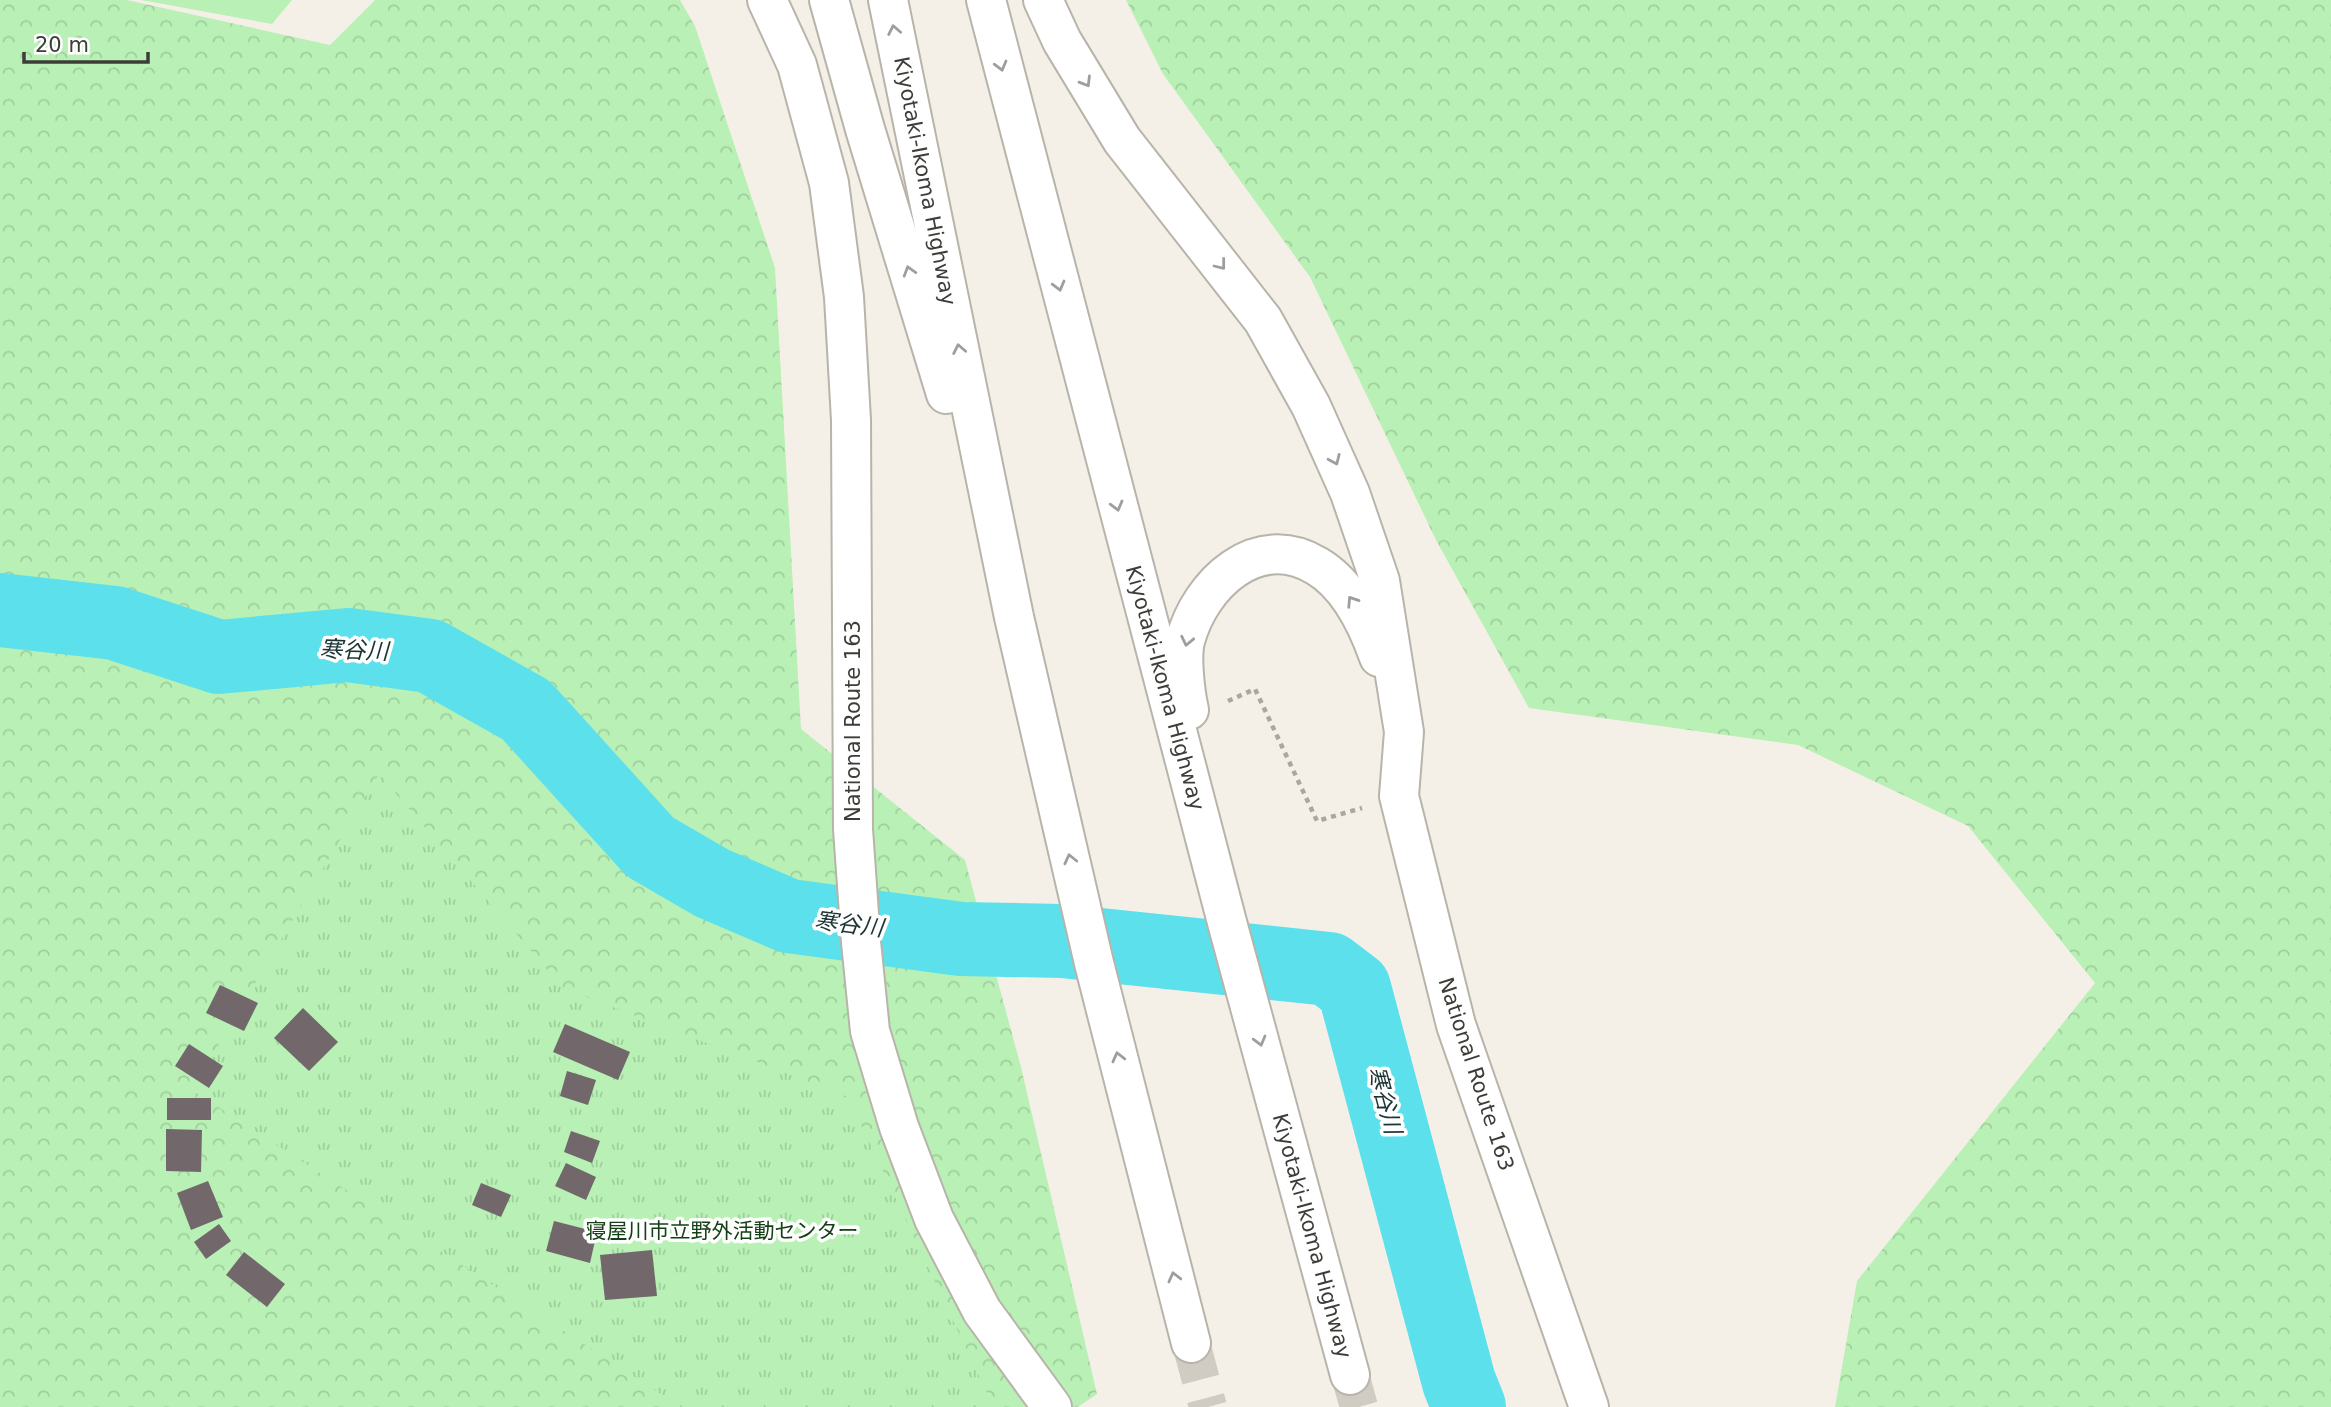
<svg xmlns="http://www.w3.org/2000/svg" width="2331" height="1407" viewBox="0 0 2331 1407" font-family="'DejaVu Sans','Noto Sans JP',sans-serif">
  <style>
    .forest { fill: url(#forest-crowns) }
    .park { fill: url(#park-tufts) }
    .pitch { fill: #b8f0b5 }
    .lines { fill: none; stroke-linecap: round; stroke-linejoin: round }
    .river { stroke: #5ce1ec; stroke-width: 74 }
    .building { fill: #72676a }
    .highway-tunnel { stroke: #d0ccc4; stroke-width: 38; stroke-dasharray: 38 19; stroke-linecap: butt }
    .highway-casing { stroke: #b8b4aa; stroke-width: 42 }
    .path { stroke: #aba7a0; stroke-width: 4.5; stroke-dasharray: 5 5; stroke-linecap: butt }
    .highway { stroke: #fff; stroke-width: 38 }
    .oneway { stroke: #9e9e9c }
    .labels { text-anchor: middle; dominant-baseline: central; stroke-width: 7; stroke-linejoin: round; paint-order: stroke }
    .street-label { font-size: 21px; fill: #3e3c38; stroke: #fefefe }
    .park-label { font-size: 21px; fill: #134014; stroke: #fefefe }
    .water-label { font-size: 23px; font-style: italic; fill: #1d3435; stroke: #fefefe }
  </style>
  <defs>
    <pattern id="forest-crowns" width="20" height="18" patternUnits="userSpaceOnUse" patternTransform="scale(1.75)"><rect width="20" height="18" fill="#b8f0b5"/><path d="M2 6a3 3 0 1 1 6 0M12 15a3 3 0 1 1 6 0" fill="none" stroke="#9fcf9c"/></pattern>
    <pattern id="park-tufts" width="24" height="20" patternUnits="userSpaceOnUse" patternTransform="scale(1.75)"><rect width="24" height="20" fill="#b8f0b5"/><path d="M3 7l-1-3M5 7V3M7 7l1-3M15 17l-1-3M17 17v-4M19 17l1-3" fill="none" stroke="#9fcf9c"/></pattern>
  </defs>
  <rect width="100%" height="100%" fill="#f5f0e7"/>
  <!-- forest -->
  <g class="forest">
    <polygon points="0,0 127,0 330,45 375,0 680,0 695,26 775,268 801,729 965,860 1021,1067 1097,1394 1078,1407 0,1407"/>
    <polygon points="1126,0 2331,0 2331,1407 1835,1407 1857,1281 2095,983 1968,826 1798,745 1529,708 1436,540 1310,277 1163,74"/>
  </g>
  <!-- park -->
  <polygon class="park" points="379,774 563,988 848,1097 988,1395 1003,1407 681,1407 192,1090"/>
  <!-- pitch -->
  <polygon class="pitch" points="141,0 292,0 272,24"/>
  <g class="lines">
    <!-- river -->
    <polyline class="river" points="0,610 115,623 219,657 348,645 430,656 526,710 650,847 712,883 789,916 961,939 1062,941 1329,969 1354,988 1459,1382 1469,1407"/>
  </g>
  <!-- building -->
  <g class="building">
    <polygon points="220,985 258,1003 244,1031 206,1013"/>
    <polygon points="303,1008 338,1042 309,1071 274,1038"/>
    <polygon points="565,1024 630,1052 618,1080 553,1052"/>
    <polygon points="189,1044 223,1066 209,1088 175,1066"/>
    <polygon points="567,1071 596,1080 588,1105 560,1096"/>
    <rect x="167" y="1098" width="44" height="22"/>
    <polygon points="166,1129 202,1130 201,1172 166,1171"/>
    <polygon points="571,1131 600,1141 592,1163 564,1152"/>
    <polygon points="566,1163 596,1177 586,1200 555,1186"/>
    <polygon points="208,1181 223,1217 191,1230 177,1193"/>
    <polygon points="481,1183 511,1195 501,1217 472,1205"/>
    <polygon points="554,1221 597,1232 590,1263 546,1251"/>
    <polygon points="219,1224 231,1241 206,1259 194,1242"/>
    <polygon points="652,1250 657,1296 605,1300 600,1255"/>
    <polygon points="244,1252 285,1284 267,1307 226,1275"/>
  </g>
  <g class="lines">
    <!-- highway-tunnel -->
    <g class="highway-tunnel">
      <polyline points="1191,1343 1208,1407"/>
      <polyline points="1350,1375 1359,1407"/>
    </g>
    <!-- highway casing -->
    <g class="highway-casing">
      <g id="highway">
        <polyline points="767,0 797,65 829,183 844,297 851,420 853,829 861,942 870,1031 899,1127 934,1219 982,1311 1052,1407"/>
        <polyline points="829,0 865,129 946,394"/>
        <polyline points="888,0 1014,617 1094,963 1191,1343"/>
        <polyline points="986,0 1228,926 1350,1375"/>
        <polyline points="1043,0 1062,41 1122,140 1263,320 1311,406 1350,493 1380,581 1404,732 1399,796 1456,1025 1589,1407"/>
        <path d="M1189,710C1185,692 1181,658 1185,641C1200,584 1257,530 1317,566C1349,585 1367,623 1379,657"/>
      </g>
    </g>
    <!-- path -->
    <polyline class="path" points="1228,701 1255,689 1317,821 1362,808"/>
    <!-- highway -->
    <use href="#highway" class="highway"/>
  </g>
  <!-- one-way arrows -->
  <defs><path id="oneway-chevron" d="M-2-3.5L2.5 0L-2 3.5" fill="none" stroke-width="1.6" stroke-linecap="round" stroke-linejoin="round" transform="scale(1.75)"/></defs>
  <g class="oneway">
    <use href="#oneway-chevron" transform="translate(894 30) rotate(-101)"/>
    <use href="#oneway-chevron" transform="translate(1001 66) rotate(75)"/>
    <use href="#oneway-chevron" transform="translate(1086 82) rotate(59)"/>
    <use href="#oneway-chevron" transform="translate(1221 265) rotate(52)"/>
    <use href="#oneway-chevron" transform="translate(909 271) rotate(-107)"/>
    <use href="#oneway-chevron" transform="translate(1059 286) rotate(75)"/>
    <use href="#oneway-chevron" transform="translate(959 349) rotate(-101)"/>
    <use href="#oneway-chevron" transform="translate(1335 460) rotate(66)"/>
    <use href="#oneway-chevron" transform="translate(1117 506) rotate(75)"/>
    <use href="#oneway-chevron" transform="translate(1352 601) rotate(-123)"/>
    <use href="#oneway-chevron" transform="translate(1187 641) rotate(102)"/>
    <use href="#oneway-chevron" transform="translate(1070 859) rotate(-103)"/>
    <use href="#oneway-chevron" transform="translate(1260 1041) rotate(75)"/>
    <use href="#oneway-chevron" transform="translate(1118 1057) rotate(-104)"/>
    <use href="#oneway-chevron" transform="translate(1174 1277) rotate(-104)"/>
  </g>
  <g class="labels">
    <!-- street labels -->
    <g class="street-label">
      <text transform="translate(925 181) rotate(79)">Kiyotaki-Ikoma Highway</text>
      <text transform="translate(1165 688) rotate(75)">Kiyotaki-Ikoma Highway</text>
      <text transform="translate(853 721) rotate(-90)">National Route 163</text>
      <text transform="translate(1476 1074) rotate(72)">National Route 163</text>
      <text transform="translate(1312 1236) rotate(75)">Kiyotaki-Ikoma Highway</text>
    </g>
    <!-- park labels -->
    <g class="park-label">
      <text x="722" y="1231">寝屋川市立野外活動センター</text>
    </g>
    <!-- water labels -->
    <g class="water-label">
      <text transform="translate(354 650) rotate(2)">寒谷川</text>
      <text transform="translate(849 924) rotate(7)">寒谷川</text>
      <text transform="translate(1385 1100) rotate(75)">寒谷川</text>
    </g>
  </g>
  <!-- scale -->
  <path d="M24 52v10h124v-10" fill="none" stroke="#3e3c38" stroke-width="3.5"/>
  <text x="35" y="52" font-size="21" fill="#3e3c38" stroke="#fefefe" stroke-width="5" paint-order="stroke">20 m</text>
</svg>
